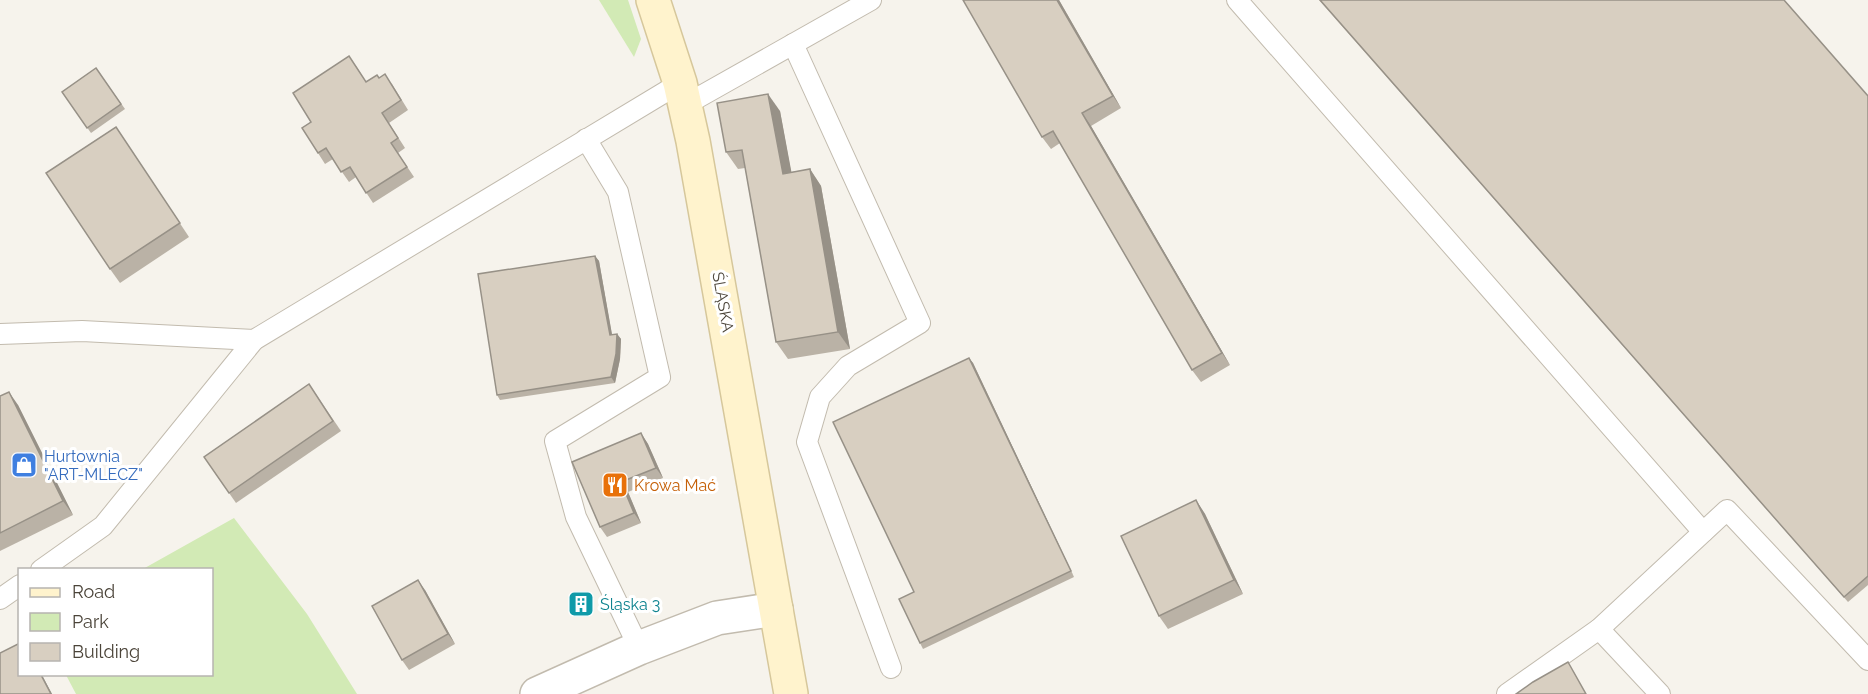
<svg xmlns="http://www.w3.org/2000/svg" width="1868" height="694" viewBox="0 0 1868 694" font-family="Raleway,sans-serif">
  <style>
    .green { fill: #d2eab5 }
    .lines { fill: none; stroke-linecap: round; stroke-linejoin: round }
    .service-casing { stroke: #c2bbae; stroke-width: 22 }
    .minor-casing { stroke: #c2bbae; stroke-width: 36 }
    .secondary-casing { stroke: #d6c79b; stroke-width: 36 }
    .service { stroke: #fff; stroke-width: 20 }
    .minor { stroke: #fff; stroke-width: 33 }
    .secondary { stroke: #fff3cd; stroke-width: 33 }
    .wall { fill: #bab2a6 }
    .shaded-wall { fill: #979187 }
    .building { fill: #d8cfc1; stroke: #979187; stroke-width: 1.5 }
    .labels { text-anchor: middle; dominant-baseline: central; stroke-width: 6; stroke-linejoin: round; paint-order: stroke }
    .street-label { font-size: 16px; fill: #4b4439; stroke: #fff }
    .shop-label { font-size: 16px; fill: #366cbe; stroke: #fff; text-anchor: start }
    .food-label { font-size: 16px; fill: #c56008; stroke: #fff; text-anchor: start }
    .culture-label { font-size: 16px; fill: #0d838f; stroke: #fff; text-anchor: start }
  </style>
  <rect width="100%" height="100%" fill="#f6f3ec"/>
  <!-- green -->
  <g class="green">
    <polygon points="599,0 628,0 641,39 634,57"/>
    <polygon points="234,518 307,614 357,694 76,694 66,675 212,674 212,570 143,569"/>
  </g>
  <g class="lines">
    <!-- service casing -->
    <g class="service-casing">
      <g id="service">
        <polyline points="1237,0 1703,532"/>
        <polyline points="793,44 920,323 848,366 820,397 807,442 891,668"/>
        <polyline points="685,105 871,0"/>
        <polyline points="586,139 618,192 660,377 555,441 576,517 639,648"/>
        <polyline points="0,334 82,331 254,340"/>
        <polyline points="41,570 103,526 254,340 680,83"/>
        <polyline points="0,599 20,585"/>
        <polyline points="1599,629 1660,694"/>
        <polyline points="1507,694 1599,629 1727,510 1868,660"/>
      </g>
    </g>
    <!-- minor casing -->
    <g class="minor-casing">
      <polyline id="minor" points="537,694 639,648 717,618 776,609"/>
    </g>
    <!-- secondary casing -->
    <g class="secondary-casing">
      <polyline id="secondary" points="653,0 680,83 693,141 791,694"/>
    </g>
    <!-- service -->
    <use href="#service" class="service"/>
    <!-- minor -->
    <use href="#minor" class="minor"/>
    <!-- secondary -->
    <use href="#secondary" class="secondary"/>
  </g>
  <!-- wall -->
  <g class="wall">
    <polygon points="1059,0 1121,108 1091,126 1230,365 1201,382 1192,370 1060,143 1051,149 1042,137"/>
    <polygon points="1319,0 1784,0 1868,96 1868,585 1848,602"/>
    <polygon points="356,66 366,82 379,78 392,84 408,110 389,123 405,148 398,153 414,177 373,203 356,177 349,182 333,159 325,164 318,153 311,122"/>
    <polygon points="96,68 125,109 91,133 62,92"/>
    <polygon points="780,111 791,172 810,169 821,186 850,349 788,359 776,342 745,168 738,169 726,152"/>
    <polygon points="116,127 189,237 120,283 110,269"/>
    <polygon points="595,256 599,261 612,335 617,334 621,339 620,359 615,383 500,400 497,395"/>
    <polygon points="969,358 973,363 1074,577 923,649 920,643"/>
    <polygon points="309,384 341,431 236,503 204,457"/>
    <polygon points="0,396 18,405 73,515 0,551"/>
    <polygon points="641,433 648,444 663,478 628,492 641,523 607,537 600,527"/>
    <polygon points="1196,500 1205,514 1243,594 1168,629 1159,616"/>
    <polygon points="425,590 455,644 409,670 402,660"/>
  </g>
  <!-- shaded-wall -->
  <g class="shaded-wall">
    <polygon points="1057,0 1059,0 1121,108 1113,96"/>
    <polygon points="768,94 780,111 795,191 783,174"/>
    <polygon points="1082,113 1091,126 1230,365 1222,353"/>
    <polygon points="810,169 821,186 850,349 838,332"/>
    <polygon points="595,256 599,261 613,340 610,335"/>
    <polygon points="617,334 621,339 620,359 615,383 611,377"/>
    <polygon points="969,358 973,363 1074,577 1071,571"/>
    <polygon points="9,392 18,405 73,515 63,501"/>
    <polygon points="641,433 648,444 663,478 656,468"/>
    <polygon points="621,482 628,492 641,523 634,513"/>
    <polygon points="1196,500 1205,514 1243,594 1234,580"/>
    <polygon points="418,580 425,590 455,644 448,634"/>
    <polygon points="41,675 42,675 52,694 51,694"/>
  </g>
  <!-- building -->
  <g class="building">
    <polygon points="963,0 1057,0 1113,96 1082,113 1222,353 1192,370 1053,131 1042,137"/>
    <polygon points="1320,0 1784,0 1868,96 1868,576 1844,597"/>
    <polygon points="349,56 366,82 377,75 379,78 385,74 401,100 382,113 398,138 391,143 407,167 366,193 350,167 341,172 326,148 318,153 302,128 311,122 293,93"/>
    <polygon points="96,68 121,104 87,128 62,92"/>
    <polygon points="768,94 783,174 810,169 838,332 776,342 742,150 726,152 717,103"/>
    <polygon points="116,127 180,223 110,269 46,173"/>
    <polygon points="595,256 610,335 617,334 616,354 611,377 497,395 478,274"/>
    <polygon points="969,358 1071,571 920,643 899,599 914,592 833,422"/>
    <polygon points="309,384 333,421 229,493 204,457"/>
    <polygon points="9,392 63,501 0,533 0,396"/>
    <polygon points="641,433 656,468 621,482 634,513 600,527 572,462"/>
    <polygon points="1196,500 1234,580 1159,616 1121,536"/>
    <polygon points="418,580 448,634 402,660 372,606"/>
    <polygon points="20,643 20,675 41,675 51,694 0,694 0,653"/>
    <polygon points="1568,662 1586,694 1516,694 1533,682"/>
  </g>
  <!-- icons -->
  <defs>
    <g id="shop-square" transform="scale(1.35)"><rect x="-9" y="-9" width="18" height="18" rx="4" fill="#3f7fe0" stroke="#fff"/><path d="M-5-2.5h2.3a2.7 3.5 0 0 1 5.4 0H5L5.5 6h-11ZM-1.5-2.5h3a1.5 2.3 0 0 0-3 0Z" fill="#fff"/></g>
    <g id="restaurant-square" transform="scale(1.35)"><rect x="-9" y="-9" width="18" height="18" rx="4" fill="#e8710a" stroke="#fff"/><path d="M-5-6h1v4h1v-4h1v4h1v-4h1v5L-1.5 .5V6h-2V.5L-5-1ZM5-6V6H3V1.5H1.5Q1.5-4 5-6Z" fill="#fff"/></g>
    <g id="building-square" transform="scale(1.35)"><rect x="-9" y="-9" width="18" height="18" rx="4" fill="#0f9aa8" stroke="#fff"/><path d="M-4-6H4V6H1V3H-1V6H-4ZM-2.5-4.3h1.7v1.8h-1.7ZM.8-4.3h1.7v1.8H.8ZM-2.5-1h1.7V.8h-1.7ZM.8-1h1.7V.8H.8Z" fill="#fff"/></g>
  </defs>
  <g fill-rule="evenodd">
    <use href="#shop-square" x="24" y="465"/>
    <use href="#restaurant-square" x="615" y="485"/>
    <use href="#building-square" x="581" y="604"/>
  </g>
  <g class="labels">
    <!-- street labels -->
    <g class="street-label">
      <text transform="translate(723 302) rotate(80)">ŚLĄSKA</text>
    </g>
    <!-- shop labels -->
    <g class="shop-label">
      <text x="44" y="456">Hurtownia<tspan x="44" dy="18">"ART-MLECZ"</tspan></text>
    </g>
    <!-- food labels -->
    <g class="food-label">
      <text x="634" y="485">Krowa Mać</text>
    </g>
    <!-- culture labels -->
    <g class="culture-label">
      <text x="600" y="604">Śląska 3</text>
    </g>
  </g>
  <!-- legend -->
  <rect x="18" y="568" width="195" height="108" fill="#ffffff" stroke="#b7b4b0" stroke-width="1.5"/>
  <rect x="30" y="588" width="30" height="9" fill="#fff3cd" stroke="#b7b4b0" stroke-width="1.5"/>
  <text x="72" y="598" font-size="18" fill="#4b4439">Road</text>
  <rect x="30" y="613" width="30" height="18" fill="#d2eab5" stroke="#b7b4b0" stroke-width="1.5"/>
  <text x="72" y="628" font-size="18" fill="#4b4439">Park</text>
  <rect x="30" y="643" width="30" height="18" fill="#d8cfc1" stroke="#b7b4b0" stroke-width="1.5"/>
  <text x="72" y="658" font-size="18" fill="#4b4439">Building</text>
</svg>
